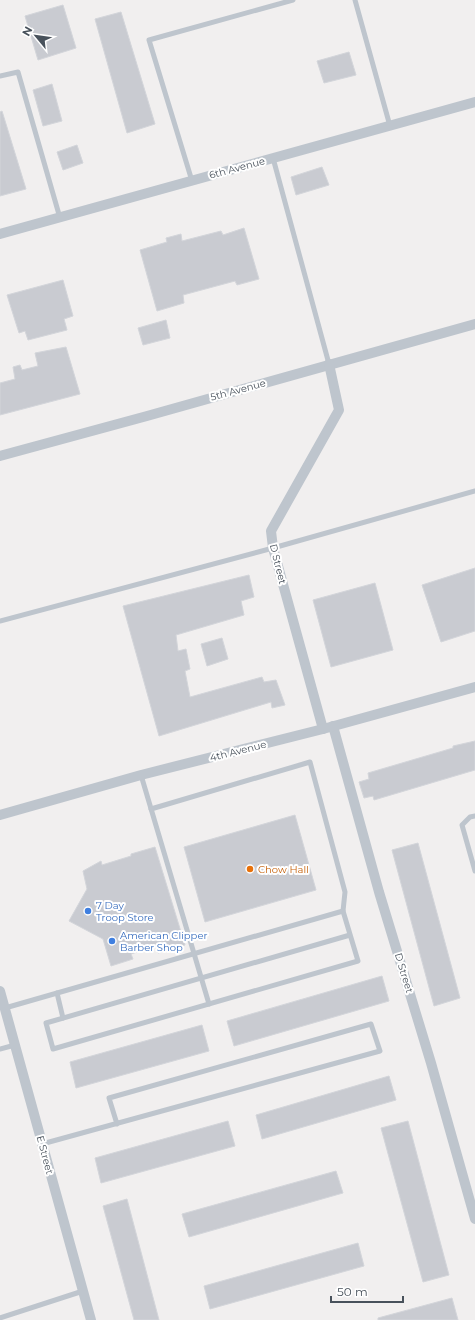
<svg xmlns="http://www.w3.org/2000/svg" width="475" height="1320" viewBox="0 0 475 1320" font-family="Montserrat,sans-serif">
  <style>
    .building { fill: #c9cbd1; stroke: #d3d5da }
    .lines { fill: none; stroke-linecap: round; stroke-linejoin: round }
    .service { stroke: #bec5cd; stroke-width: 5 }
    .minor { stroke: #bec5cd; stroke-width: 10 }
    .food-dot { fill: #e8710a; stroke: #fff; stroke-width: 1.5 }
    .shop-dot { fill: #3f7fe0; stroke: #fff; stroke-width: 1.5 }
    .labels { text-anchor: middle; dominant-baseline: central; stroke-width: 4; stroke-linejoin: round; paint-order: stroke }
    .street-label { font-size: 10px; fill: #48515b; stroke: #fff }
    .food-label { font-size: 10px; fill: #c56008; stroke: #fff; text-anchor: start }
    .shop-label { font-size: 10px; fill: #366cbe; stroke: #fff; text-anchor: start }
  </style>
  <rect width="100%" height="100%" fill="#f1efef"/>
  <!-- building -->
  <g class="building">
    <polygon points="63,5 76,48 38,60 25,16"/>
    <polygon points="121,12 155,124 127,133 95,19"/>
    <polygon points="349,52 356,75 324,83 317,61"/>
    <polygon points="52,84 62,121 43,126 33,90"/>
    <polygon points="2,111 26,189 0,196 0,112"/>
    <polygon points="77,145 83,163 63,170 57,152"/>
    <polygon points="322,167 329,185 296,195 291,177"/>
    <polygon points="244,228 259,279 237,285 235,281 183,295 184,303 157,311 140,250 167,242 166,238 181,234 182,241 221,231 223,235"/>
    <polygon points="63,280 73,316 64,319 67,330 28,340 25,331 19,333 7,295"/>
    <polygon points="166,320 170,338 143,345 138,328"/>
    <polygon points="66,347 80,394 0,415 0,383 15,379 13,367 20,365 22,370 38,366 35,353"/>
    <polygon points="475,568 475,631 441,642 422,585"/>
    <polygon points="249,575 254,597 241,601 244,615 176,635 178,651 186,649 190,669 185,671 190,697 262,677 264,682 276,680 285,705 272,708 271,702 159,736 123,606"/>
    <polygon points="375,583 393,650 331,667 313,600"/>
    <polygon points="222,638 228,659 207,666 201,644"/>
    <polygon points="475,741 475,770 374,800 373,796 364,798 359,782 369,779 368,773 453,748 453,746"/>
    <polygon points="295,815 316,890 205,922 184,847"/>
    <polygon points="418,843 460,998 434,1006 392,850"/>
    <polygon points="155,847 185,945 158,953 156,946 131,954 133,959 111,966 103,939 69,921 87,889 83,871 101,861 102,865 131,856 131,854"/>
    <polygon points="382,976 389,1001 234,1046 227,1021"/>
    <polygon points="202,1025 209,1051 76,1088 70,1062"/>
    <polygon points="389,1076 396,1100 262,1139 256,1115"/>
    <polygon points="228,1121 235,1146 101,1183 95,1158"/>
    <polygon points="408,1121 449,1275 423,1282 381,1128"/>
    <polygon points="336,1171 343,1193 189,1237 182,1214"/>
    <polygon points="127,1199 159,1320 134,1320 103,1206"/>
    <polygon points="358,1243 364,1266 210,1309 204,1286"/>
    <polygon points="452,1298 458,1320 378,1320 378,1318"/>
  </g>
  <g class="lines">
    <!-- service -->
    <g class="service">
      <polyline points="355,0 390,126"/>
      <polyline points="0,76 18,72 60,218"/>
      <polyline points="273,158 329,364"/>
      <polyline points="192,181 149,40 293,0"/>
      <polyline points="0,621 273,548 475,491"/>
      <polyline points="141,775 209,1004"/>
      <polyline points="151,809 310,762 345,892 343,911"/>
      <polyline points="475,816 470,817 462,825 475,871"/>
      <polyline points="57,993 63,1018"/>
      <polyline points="5,1008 343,911 358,961 53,1049 46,1023 350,935"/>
      <polyline points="0,1049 15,1045"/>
      <polyline points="42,1144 380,1051 371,1024 109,1098 117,1124"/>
      <polyline points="0,1318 83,1291"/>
    </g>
    <!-- minor -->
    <g class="minor">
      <polyline points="0,234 475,102"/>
      <polyline points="0,456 147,416 475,324"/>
      <polyline points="333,726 379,892 431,1063 475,1219"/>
      <polyline points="323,729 273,548 271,531 339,410 329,364"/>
      <polyline points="0,815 141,775 323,729 475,687"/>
      <polyline points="0,991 91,1320"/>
    </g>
  </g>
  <!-- markers -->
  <circle class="food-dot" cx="250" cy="869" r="4"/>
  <g class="shop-dot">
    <circle cx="88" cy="911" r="4"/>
    <circle cx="112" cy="941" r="4"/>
  </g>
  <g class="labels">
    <!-- street labels -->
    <g class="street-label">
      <text transform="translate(237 168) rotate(-15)">6th Avenue</text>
      <text transform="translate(238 390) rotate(-15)">5th Avenue</text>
      <text transform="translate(278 564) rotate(76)">D Street</text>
      <text transform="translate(238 751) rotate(-14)">4th Avenue</text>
      <text transform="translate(404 973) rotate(73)">D Street</text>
      <text transform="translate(45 1155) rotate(75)">E Street</text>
    </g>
    <!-- food labels -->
    <g class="food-label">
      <text x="258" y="869">Chow Hall</text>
    </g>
    <!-- shop labels -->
    <g class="shop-label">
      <text x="96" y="905">7 Day<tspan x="96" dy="12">Troop Store</tspan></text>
      <text x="120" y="935">American Clipper<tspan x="120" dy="12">Barber Shop</tspan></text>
    </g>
  </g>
  <!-- north arrow -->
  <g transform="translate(36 36) rotate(299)" stroke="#ffffff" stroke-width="3" paint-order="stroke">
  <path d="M0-3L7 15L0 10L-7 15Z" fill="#48515b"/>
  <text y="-6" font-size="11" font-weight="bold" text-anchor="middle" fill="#48515b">N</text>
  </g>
  <!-- scale -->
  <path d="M331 1296v6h72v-6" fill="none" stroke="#48515b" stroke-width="2"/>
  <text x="337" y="1296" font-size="12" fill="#48515b" stroke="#ffffff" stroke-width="3" paint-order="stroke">50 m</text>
</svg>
